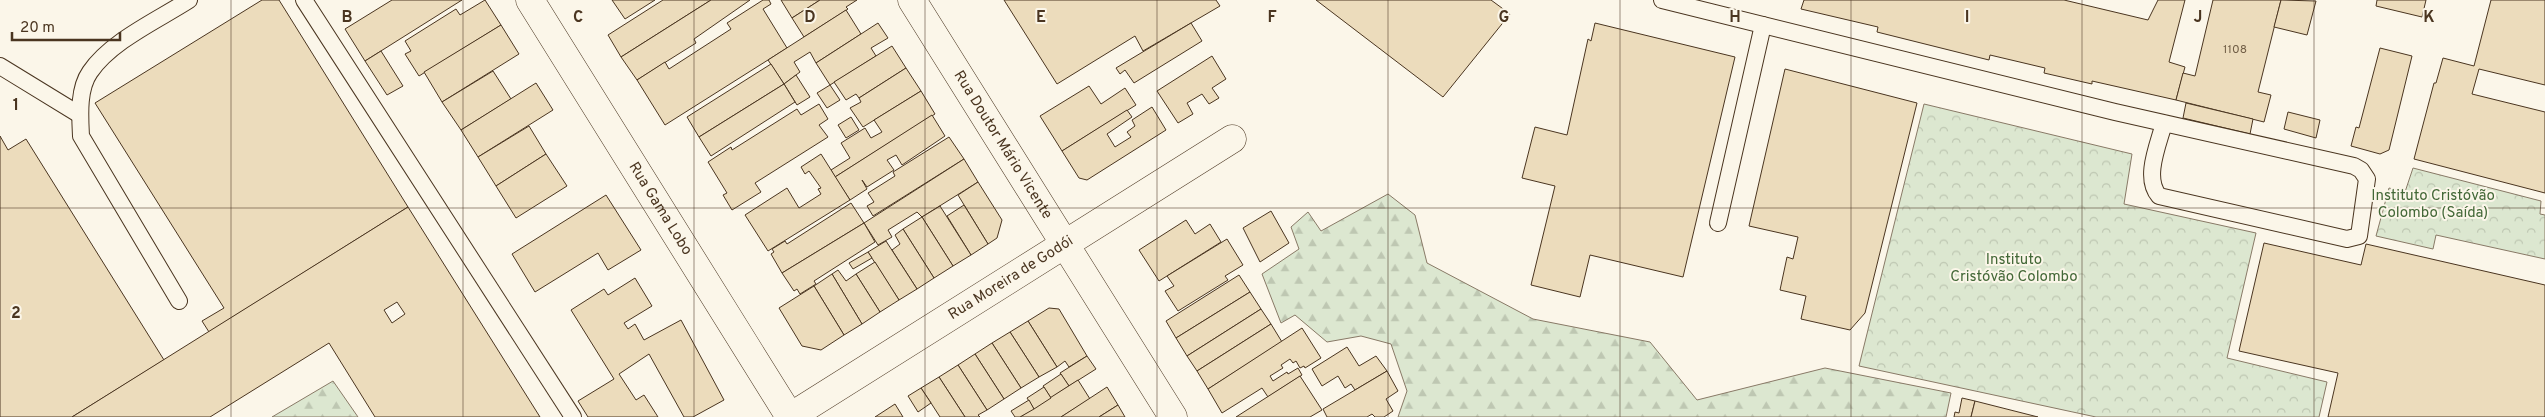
<svg xmlns="http://www.w3.org/2000/svg" width="2545" height="417" viewBox="0 0 2545 417" font-family="Overpass,sans-serif">
  <style>
    .forest { fill: url(#forest-firs); stroke: #887966 }
    .park { fill: url(#park-crowns); stroke: #887966 }
    .building { fill: #ecdcbc; stroke: #4a3520; fill-rule: evenodd }
    .lines { fill: none; stroke-linecap: round; stroke-linejoin: round }
    .service-casing { stroke: #4a3520; stroke-width: 18 }
    .minor-casing { stroke: #4a3520; stroke-width: 29 }
    .service { stroke: #fbf6e9; stroke-width: 16 }
    .minor { stroke: #fbf6e9; stroke-width: 28 }
    .grid { fill: none; stroke: #4a3520; stroke-width: 1; stroke-opacity: 0.55 }
    .labels { text-anchor: middle; dominant-baseline: central; stroke-width: 4; stroke-linejoin: round; paint-order: stroke }
    .number-label { font-size: 12px; fill: #725f47 }
    .street-label { font-size: 15px; fill: #4a3520; stroke: #fbf6e9 }
    .park-label { font-size: 15px; fill: #436837; stroke: #fbf6e9 }
    .grid-label { font-size: 16px; text-anchor: middle; font-weight: bold; fill: #4a3520; stroke: #fbf6e9; stroke-width: 4; stroke-linejoin: round; paint-order: stroke }
  </style>
  <defs>
    <pattern id="forest-firs" width="22" height="20" patternUnits="userSpaceOnUse" patternTransform="scale(1.25)"><rect width="22" height="20" fill="#dce7d0"/><path d="M5 1l3.5 6h-7zM16 11l3.5 6h-7z" fill="#bec7b2"/></pattern>
    <pattern id="park-crowns" width="20" height="18" patternUnits="userSpaceOnUse" patternTransform="scale(1.25)"><rect width="20" height="18" fill="#dce7d0"/><path d="M2 6a3 3 0 1 1 6 0M12 15a3 3 0 1 1 6 0" fill="none" stroke="#bec7b2"/></pattern>
  </defs>
  <rect width="100%" height="100%" fill="#fbf6e9"/>
  <!-- forest -->
  <g class="forest">
    <polygon points="1388,194 1415,215 1427,263 1533,319 1650,342 1697,400 1825,368 1951,393 1946,417 1398,417 1407,391 1391,344 1361,336 1327,342 1295,315 1281,323 1262,274 1299,249 1291,227 1308,212 1321,231"/>
    <polygon points="333,381 358,417 272,417"/>
  </g>
  <!-- park -->
  <g class="park">
    <polygon points="1924,104 2132,154 2124,204 2256,233 2227,358 2327,382 2319,417 2096,417 1859,366"/>
    <polygon points="2413,168 2541,201 2540,214 2545,215 2545,259 2436,235 2433,249 2376,236 2389,188 2405,192"/>
  </g>
  <!-- building -->
  <g class="building">
    <polygon points="262,0 279,0 408,207 209,332 202,321 224,308 95,103"/>
    <polygon points="392,0 462,0 365,61 345,29"/>
    <polygon points="485,0 501,25 419,76 405,54 411,51 405,41 456,9 460,15"/>
    <polygon points="612,0 655,0 625,19"/>
    <polygon points="663,0 711,0 621,57 608,35"/>
    <polygon points="711,0 750,0 694,39 696,43 637,80 621,57"/>
    <polygon points="763,0 769,0 771,4 763,9 787,48 665,125 637,80 665,62 669,69 731,29 727,23"/>
    <polygon points="781,0 820,0 792,18"/>
    <polygon points="820,0 857,0 846,7 848,9 804,37 792,18"/>
    <polygon points="1004,0 1216,0 1220,6 1143,51 1135,36 1057,84"/>
    <polygon points="1316,0 1491,0 1510,14 1443,97"/>
    <polygon points="1804,0 2064,0 2148,20 2158,0 2185,0 2169,62 2185,67 2176,100 2092,81 2092,84 2044,73 2045,68 1990,55 1989,60 1877,32 1878,27 1801,9"/>
    <polygon points="2213,0 2281,0 2258,92 2271,95 2264,122 2176,100 2183,73 2195,76"/>
    <polygon points="2281,0 2316,1 2307,35 2274,27"/>
    <polygon points="2377,0 2426,0 2422,17 2376,6"/>
    <polygon points="2491,0 2545,0 2545,85 2479,69 2472,94 2545,112 2545,193 2414,159 2434,83 2436,83 2443,58 2474,66"/>
    <polygon points="846,10 861,34 816,63 810,52 794,62 800,72 784,84 768,60"/>
    <polygon points="878,23 888,38 871,48 876,56 830,85 816,63"/>
    <polygon points="1191,23 1202,41 1134,83 1125,70 1120,74 1116,68"/>
    <polygon points="1595,23 1735,57 1683,277 1590,255 1580,297 1531,285 1555,186 1522,178 1535,127 1567,135 1588,39 1591,41"/>
    <polygon points="501,25 519,54 442,102 424,72"/>
    <polygon points="892,46 906,68 859,98 856,94 846,100 834,82"/>
    <polygon points="2380,48 2412,56 2389,150 2380,154 2351,146 2356,127 2359,128"/>
    <polygon points="381,51 403,86 387,95 365,61"/>
    <polygon points="1212,56 1226,79 1212,88 1219,98 1209,104 1202,94 1187,103 1193,114 1178,123 1157,91"/>
    <polygon points="771,64 784,84 699,137 687,117"/>
    <polygon points="906,68 921,91 863,127 850,108 861,102 859,98"/>
    <polygon points="1785,69 1917,103 1865,313 1850,330 1801,319 1806,296 1780,290 1787,257 1793,259 1798,237 1749,226"/>
    <polygon points="493,71 511,99 461,130 442,102"/>
    <polygon points="796,75 810,97 797,105 784,84"/>
    <polygon points="536,83 553,110 478,157 461,130"/>
    <polygon points="784,84 795,102 711,156 699,137"/>
    <polygon points="830,85 840,100 827,108 817,93"/>
    <polygon points="1089,86 1101,104 1125,88 1136,105 1062,151 1040,116"/>
    <polygon points="921,91 935,114 835,177 831,170 850,158 841,143 865,128 871,138 882,132 874,120"/>
    <polygon points="2186,103 2253,119 2250,134 2183,118"/>
    <polygon points="819,104 828,119 819,125 828,137 755,183 761,192 732,210 723,195 727,193 708,162 731,147 732,150 797,109 801,115"/>
    <polygon points="1152,107 1166,130 1087,180 1079,178 1062,151 1127,110 1132,117 1107,134 1115,147 1131,137 1127,132 1135,126 1132,120"/>
    <polygon points="2288,112 2320,120 2316,138 2284,129"/>
    <polygon points="932,115 945,136 902,165 896,155 887,160 894,170 867,187 862,180 867,189 850,200 835,177"/>
    <polygon points="851,117 859,130 846,138 838,125"/>
    <polygon points="529,126 546,154 496,186 478,157"/>
    <polygon points="0,136 8,150 26,139 164,360 72,417 0,417"/>
    <polygon points="949,137 964,159 873,216 867,206 874,202 868,193 895,176 893,172"/>
    <polygon points="546,154 567,186 516,218 496,186"/>
    <polygon points="821,154 850,200 768,251 745,215 787,188 799,208 821,194 818,189 821,188 809,171 805,174 801,167"/>
    <polygon points="964,159 978,182 922,217 917,212 888,230 892,237 878,245 864,223"/>
    <polygon points="978,182 1002,220 997,238 988,244 958,195"/>
    <polygon points="606,195 641,250 608,270 598,253 535,292 512,254"/>
    <polygon points="851,203 864,223 782,273 771,254 774,252 772,249 785,241 787,244"/>
    <polygon points="964,205 988,244 971,255 947,216"/>
    <polygon points="940,206 971,255 953,266 922,217"/>
    <path d="M408,207L540,417H375L329,343L210,417H72ZM397,302L405,314L392,323L384,310Z"/>
    <polygon points="1271,211 1289,243 1260,262 1243,228"/>
    <polygon points="922,217 953,266 934,278 903,229"/>
    <polygon points="1186,220 1195,234 1210,224 1221,242 1159,281 1139,250"/>
    <polygon points="864,223 875,242 814,281 816,284 800,294 797,289 794,291 782,273"/>
    <polygon points="903,229 934,278 917,289 892,250 900,244 895,235"/>
    <polygon points="1227,239 1243,265 1225,276 1228,280 1178,311 1165,291 1174,286 1167,276"/>
    <polygon points="886,241 917,289 899,300 868,252"/>
    <polygon points="2264,243 2361,265 2366,244 2545,285 2545,417 2328,417 2338,373 2239,351"/>
    <polygon points="868,252 872,258 853,269 849,263"/>
    <polygon points="875,262 899,300 880,312 856,274"/>
    <polygon points="838,270 846,281 856,274 880,312 862,324 832,274"/>
    <polygon points="832,274 862,324 844,335 814,286"/>
    <polygon points="1239,275 1250,292 1176,338 1166,321"/>
    <polygon points="635,278 652,306 624,323 628,329 635,324 644,340 681,320 724,400 693,417 684,417 649,354 619,374 636,400 644,395 658,417 588,417 578,401 614,379 571,310 604,289 608,295"/>
    <polygon points="814,286 844,335 821,350 802,346 779,308"/>
    <polygon points="1250,292 1261,309 1187,356 1176,338"/>
    <polygon points="1049,308 1059,309 1087,356 1069,367 1065,361 1057,367 1028,321"/>
    <polygon points="1261,309 1271,324 1197,371 1187,356"/>
    <polygon points="1028,321 1057,367 1039,377 1010,332"/>
    <polygon points="1271,324 1282,342 1208,389 1197,371"/>
    <polygon points="1302,328 1321,358 1305,368 1304,366 1300,368 1296,361 1293,363 1290,359 1281,365 1283,368 1270,376 1273,381 1287,372 1288,374 1298,368 1302,375 1268,397 1262,388 1222,413 1208,389"/>
    <polygon points="1010,332 1039,377 1021,388 992,343"/>
    <polygon points="992,343 1021,388 1004,399 975,354"/>
    <polygon points="1347,347 1359,366 1376,356 1387,371 1355,390 1351,384 1345,388 1338,376 1322,386 1312,369"/>
    <polygon points="975,354 1004,399 987,410 958,365"/>
    <polygon points="1087,356 1096,369 1069,386 1060,373"/>
    <polygon points="958,365 987,410 978,415 980,417 965,417 939,377"/>
    <polygon points="1387,371 1398,391 1386,399 1393,411 1384,417 1375,417 1372,414 1367,417 1327,417 1323,409"/>
    <polygon points="1061,374 1069,386 1051,398 1043,386"/>
    <polygon points="1300,376 1322,410 1310,417 1236,417"/>
    <polygon points="939,377 965,417 940,417 931,403 921,388"/>
    <polygon points="1078,380 1090,399 1061,417 1020,417"/>
    <polygon points="1044,387 1051,398 1034,409 1027,398"/>
    <polygon points="1107,387 1118,405 1099,417 1061,417"/>
    <polygon points="921,388 931,403 918,412 908,396"/>
    <polygon points="1962,398 1975,401 1971,417 1954,417 1955,412 1959,413"/>
    <polygon points="1029,400 1034,409 1020,417 1015,417 1011,411"/>
    <polygon points="1975,401 2038,417 1971,417"/>
    <polygon points="895,404 903,417 875,417"/>
    <polygon points="1118,405 1125,417 1099,417"/>
  </g>
  <g class="lines">
    <!-- service casing -->
    <g class="service-casing">
      <g id="service">
        <polyline points="304,0 573,417"/>
        <path d="M1662,0L2115,112L2354,166L2361,170L2367,179L2359,236L2347,239L2159,196C2143,178 2159,143 2164,123"/>
        <polyline points="0,66 80,115"/>
        <polyline points="1718,223 1763,25"/>
        <path d="M179,301L81,136C80,116 78,89 90,72C111,41 158,20 189,0"/>
      </g>
    </g>
    <!-- minor casing -->
    <g class="minor-casing">
      <g id="minor">
        <path id="s1" d="M530,0L790,417"/>
        <path id="s2" d="M912,0L1173,417"/>
        <path id="s3" d="M790,417L1232,139"/>
      </g>
    </g>
    <!-- service -->
    <use href="#service" class="service"/>
    <!-- minor -->
    <use href="#minor" class="minor"/>
  </g>
  <!-- grid -->
  <path class="grid" d="M231,0V417M463,0V417M694,0V417M925,0V417M1157,0V417M1388,0V417M1620,0V417M1851,0V417M2082,0V417M2314,0V417M0,208H2545"/>
  <g class="labels">
    <!-- number labels -->
    <g class="number-label">
      <text x="2235" y="50">1108</text>
    </g>
    <!-- street labels -->
    <g class="street-label">
      <text stroke="none"><textPath href="#s2" startOffset="171">Rua Doutor Mário Vicente</textPath></text>
      <text stroke="none"><textPath href="#s1" startOffset="246">Rua Gama Lobo</textPath></text>
      <text stroke="none"><textPath href="#s3" startOffset="261">Rua Moreira de Godói</textPath></text>
    </g>
    <!-- park labels -->
    <g class="park-label">
      <text x="2433" y="196">Instituto Cristóvão<tspan x="2433" dy="17">Colombo (Saída)</tspan></text>
      <text x="2014" y="260">Instituto<tspan x="2014" dy="17">Cristóvão Colombo</tspan></text>
    </g>
  </g>
  <g class="grid-label">
    <text x="347" y="22">B</text>
    <text x="578" y="22">C</text>
    <text x="810" y="22">D</text>
    <text x="1041" y="22">E</text>
    <text x="1272" y="22">F</text>
    <text x="1504" y="22">G</text>
    <text x="1735" y="22">H</text>
    <text x="1967" y="22">I</text>
    <text x="2198" y="22">J</text>
    <text x="2429" y="22">K</text>
    <text x="16" y="110">1</text>
    <text x="16" y="318">2</text>
  </g>
  <!-- scale -->
  <path d="M12 32v8h108v-8" fill="none" stroke="#4a3520" stroke-width="2.5"/>
  <text x="20" y="32" font-size="15" fill="#4a3520" stroke="#fbf6e9" stroke-width="4" paint-order="stroke">20 m</text>
</svg>
